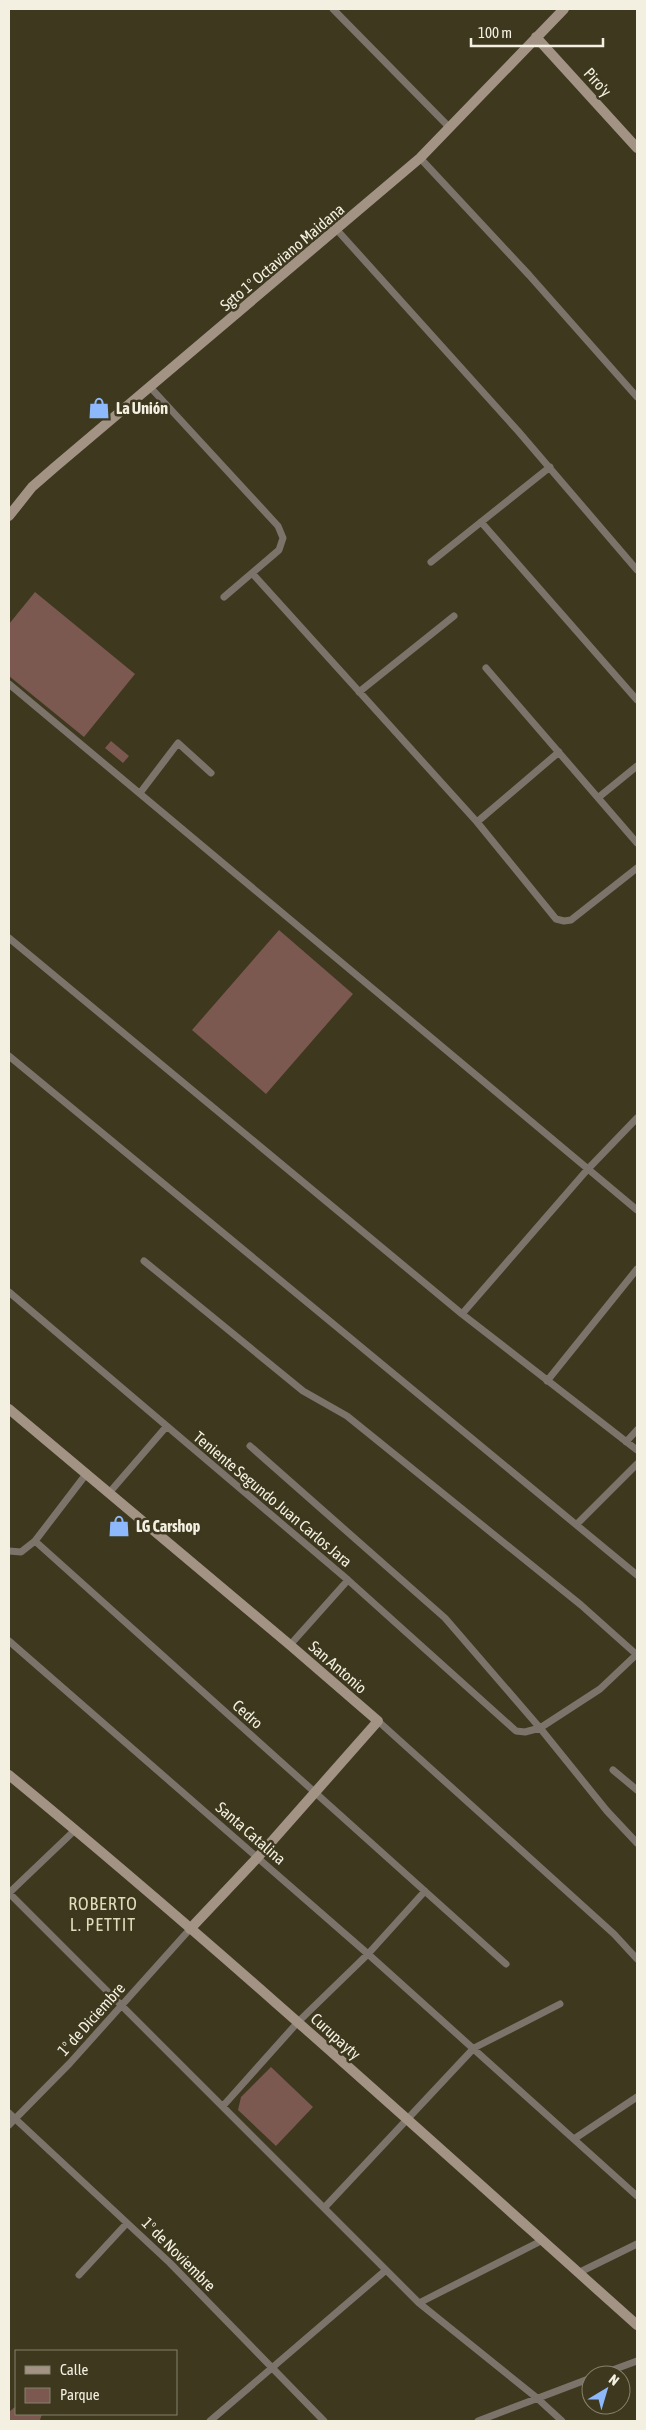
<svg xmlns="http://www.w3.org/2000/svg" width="646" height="2430" font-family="'Asap Condensed',sans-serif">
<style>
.green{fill:#7b5850}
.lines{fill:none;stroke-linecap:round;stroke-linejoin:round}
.street{stroke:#7c736a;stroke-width:7}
.secondary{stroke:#a39385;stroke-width:10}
.labels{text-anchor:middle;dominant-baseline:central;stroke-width:5;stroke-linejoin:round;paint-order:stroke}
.street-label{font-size:16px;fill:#f3f0e1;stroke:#3d381e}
.poi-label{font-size:16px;font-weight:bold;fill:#f3f0e1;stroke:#3d381e;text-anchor:start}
.neighbourhood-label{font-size:18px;letter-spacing:1px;fill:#e1dbbc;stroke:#3d381e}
</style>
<rect width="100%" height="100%" fill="#3d381e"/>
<!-- green -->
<path class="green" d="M35,592l100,82 -51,63 -75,-61v-52z
M111,741l18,15 -6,7 -18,-15z
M279,930l74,64 -87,100 -74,-64z
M271,2067l42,40 -37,39 -38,-36 3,-13z
M16,2406v8h26l-2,6 -31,1v-9z"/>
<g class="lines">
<!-- street -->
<path class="street" d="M333,9l117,119
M420,158l109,117 108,122
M337,230l181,201 119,139
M150,387l128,139 5,12 -4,12 -55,47
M481,522l156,178
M431,562l119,-95
M252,573l225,249 79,97 8,2 7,-1 66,-52
M486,668l151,175
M9,684l628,526
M359,692l95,-76
M140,793l38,-50 33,30
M599,797l38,-31
M477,822l82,-70
M9,938l453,376 175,136
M9,1056l628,519
M144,1261l159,130 44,25 234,189 56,50
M9,1292l339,288 168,151 9,1 15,-4 60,-39 37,-35
M462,1314l125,-144 50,-52
M547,1381l90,-112
M626,1442l11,-12
M250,1446l195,172 95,110 67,83 30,32
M87,1473l-52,68 471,423
M109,1493l57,-66
M577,1524l60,-60
M9,1551l12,1 14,-11
M9,1641l359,313 269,242
M290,1645l58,-65
M378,1721l236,213 23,25
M613,1770l24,20
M9,1893l410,410 118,95 25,23
M9,1893l66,-63
M223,2106l75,-84 70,-68 57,-63
M9,2113l161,150 154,158
M9,2125l61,-62 120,-134
M574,2139l63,-42
M325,2207l149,-159 86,-44
M578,2273l59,-29
M79,2275l48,-52
M419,2303l122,-62
M599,2375l38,-14
M210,2421l176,-151
M478,2421l113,-43"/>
<!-- secondary -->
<path class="secondary" d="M536,37l101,111
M9,516l23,-29 23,-20 365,-309 144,-149
M9,1409l281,236 88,76 -120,136 -68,72
M9,1775c215,177 421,365 628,550"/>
</g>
<!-- icons -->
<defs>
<g id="shop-bare" transform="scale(1.725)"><path d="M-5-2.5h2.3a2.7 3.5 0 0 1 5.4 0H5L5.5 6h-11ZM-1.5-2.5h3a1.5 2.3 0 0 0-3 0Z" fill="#8db9fc" stroke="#3d381e" stroke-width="2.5" paint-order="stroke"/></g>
</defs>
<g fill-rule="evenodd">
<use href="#shop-bare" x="99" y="408"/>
<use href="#shop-bare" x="119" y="1526"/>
</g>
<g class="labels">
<!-- street labels -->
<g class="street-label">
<text transform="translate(598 82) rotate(48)">Piro'y</text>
<text transform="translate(282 257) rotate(-40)">Sgto 1° Octaviano Maidana</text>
<text transform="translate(273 1499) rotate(40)">Teniente Segundo Juan Carlos Jara</text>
<text transform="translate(338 1667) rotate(41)">San Antonio</text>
<text transform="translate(248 1714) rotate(42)">Cedro</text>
<text transform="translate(251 1833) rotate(41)">Santa Catalina</text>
<text transform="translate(91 2019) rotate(-48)">1º de Diciembre</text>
<text transform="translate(336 2036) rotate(42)">Curupayty</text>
<text transform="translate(179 2254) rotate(45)">1º de Noviembre</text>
</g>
<!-- poi labels -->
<g class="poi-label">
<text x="116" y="408">La Unión</text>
<text x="136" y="1526">LG Carshop</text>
</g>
<!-- neighbourhood labels -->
<g class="neighbourhood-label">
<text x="103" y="1903">ROBERTO<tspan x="103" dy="21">L. PETTIT</tspan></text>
</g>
</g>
<!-- border -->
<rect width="646" height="2430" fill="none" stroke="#f3f0e1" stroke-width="20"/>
<!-- legend -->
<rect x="15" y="2350" width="162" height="65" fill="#3d381e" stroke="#86826c"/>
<rect x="25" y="2366" width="25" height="8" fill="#a39385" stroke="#86826c"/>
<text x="60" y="2375" font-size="15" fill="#f3f0e1">Calle</text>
<rect x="25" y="2388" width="25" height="15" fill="#7b5850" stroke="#86826c"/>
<text x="60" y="2400" font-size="15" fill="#f3f0e1">Parque</text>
<!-- north arrow -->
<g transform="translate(606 2390) rotate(38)"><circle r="24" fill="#3d381e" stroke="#86826c"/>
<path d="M0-4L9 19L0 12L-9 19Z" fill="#8db9fc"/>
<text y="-8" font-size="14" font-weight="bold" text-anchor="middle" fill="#f3f0e1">N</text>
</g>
<!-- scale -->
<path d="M471 38v8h132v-8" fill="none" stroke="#f3f0e1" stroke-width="2.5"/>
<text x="478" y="38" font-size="15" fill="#f3f0e1" stroke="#3d381e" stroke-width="4" paint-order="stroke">100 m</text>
</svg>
